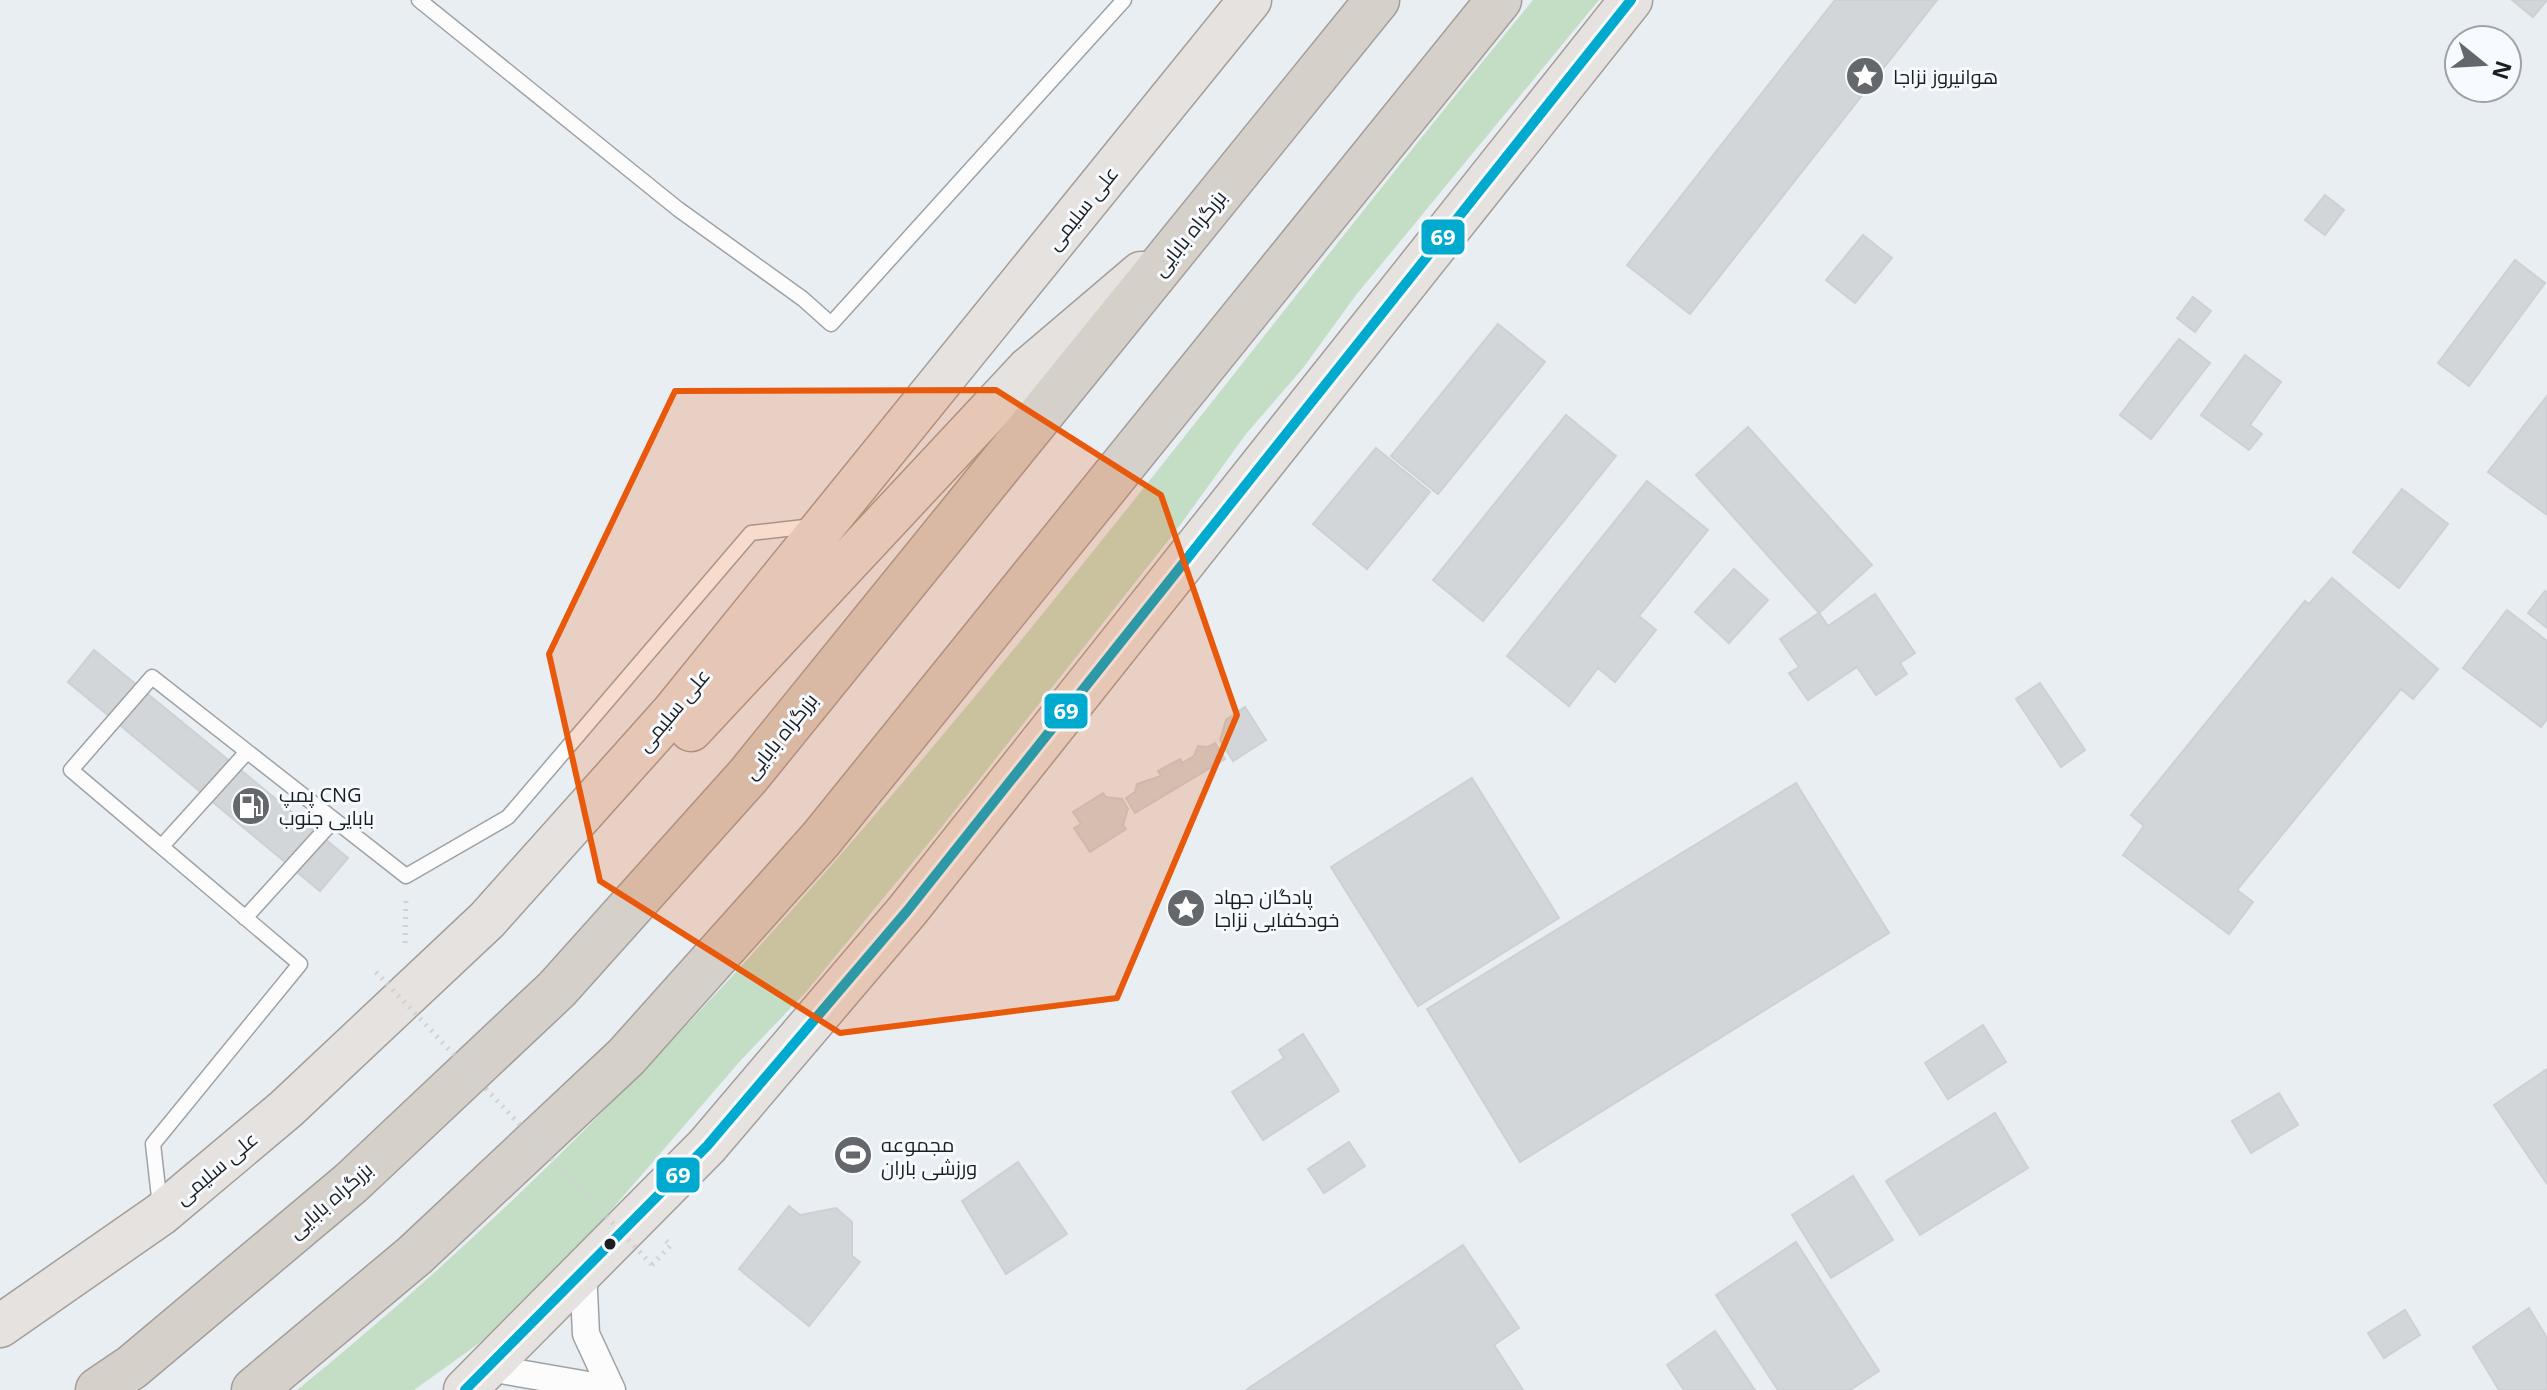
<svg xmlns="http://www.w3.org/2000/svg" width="2547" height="1390" font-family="'Open Sans',Cairo,sans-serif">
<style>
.green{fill:#c4ddc5}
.building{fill:#d2d6d9;stroke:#cdd0d4;stroke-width:2}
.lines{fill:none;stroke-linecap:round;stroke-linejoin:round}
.lane-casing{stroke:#9ea2a6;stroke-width:17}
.street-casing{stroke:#9ea2a6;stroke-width:29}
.primary-casing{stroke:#a39e9a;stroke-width:45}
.highway-casing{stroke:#a39e9a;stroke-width:47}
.path{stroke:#d0d2d4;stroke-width:5;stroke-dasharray:2 6;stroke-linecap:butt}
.lane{stroke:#fcfcfd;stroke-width:14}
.street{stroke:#fcfcfd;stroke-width:26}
.primary{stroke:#e6e2df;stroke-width:42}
.highway{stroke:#d6d0cb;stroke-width:44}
.path-bridge{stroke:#d0d2d4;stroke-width:5;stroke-dasharray:2 6;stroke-linecap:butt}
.bus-1-casing{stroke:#f7fafe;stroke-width:16}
.bus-1{stroke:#00a9ce;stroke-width:10}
.marked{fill:#e8590c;fill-opacity:0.2;stroke:#e8590c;stroke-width:6;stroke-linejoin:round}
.bus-dot{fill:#1c1f22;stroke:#f7fafe;stroke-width:3}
.labels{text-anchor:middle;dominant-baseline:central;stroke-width:6;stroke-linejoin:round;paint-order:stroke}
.poi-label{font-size:20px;fill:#1c1f22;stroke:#f7fafe;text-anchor:start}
.street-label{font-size:20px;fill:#1c1f22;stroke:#f7fafe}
.line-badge{stroke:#f7fafe;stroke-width:3}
.badge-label{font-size:22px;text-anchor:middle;font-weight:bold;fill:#fff}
</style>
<rect width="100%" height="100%" fill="#e9eef3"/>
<!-- green -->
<path class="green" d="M1533,0h66l-243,295 -53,73 -57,66 -71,98 -238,301 -131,159 -65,68 -217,251 -110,79h-117c485,-393 843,-912 1236,-1390z"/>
<!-- building -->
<path class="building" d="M1835,0h102l-247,314 -63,-49z
M2512,0h35l-14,17z
M2325,195l19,15 -19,25 -20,-15z
M1863,235l29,23 -37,45 -29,-23z
M2515,260l30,23 -76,103 -31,-23z
M2193,297l18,14 -16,21 -18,-14z
M1498,324l47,38 -107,132 -47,-38z
M2179,339l31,24 -59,76 -31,-24z
M2245,355l36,27 -31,43 12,9 -13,16 -48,-35z
M2547,396v119l-59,-43z
M1566,415l50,41 -133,165 -50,-41z
M1748,427l124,138 -53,48 -123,-138z
M1376,448l54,44 -63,77 -54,-45z
M1647,481l61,49 -69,86 17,14 -41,52 -17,-14 -29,38 -62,-50z
M2402,489l46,35 -49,64 -46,-36z
M1734,569l34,31 -39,43 -34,-31z
M2332,578l106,91 -25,30 -12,-10 -164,201 16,12 -24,32 -106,-79 21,-29 -13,-11 174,-214 4,3z
M2545,591l2,2v35l-19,-15z
M1875,594l40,59 -15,10 7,11 -31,21 -19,-28 -49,33 -19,-27 10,-6 -19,-28 39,-26 9,13z
M2507,610l40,31v78l-6,8 -78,-59z
M94,650l254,208 -28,33 -252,-209z
M2040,683l45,67 -24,17 -45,-68z
M1245,707l21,33 -33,21 -13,-21 6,-20z
M1215,743l10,16 -90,54 -9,-15 9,-6 2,-8 24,-8 -3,-5 22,-12 2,4 12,-7 4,-10 10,1z
M1472,778l87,140 -141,88 -87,-139z
M1796,783l93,150 -369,229 -93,-153z
M1103,793l3,4 16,2 6,10 -5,16 3,4 -36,23 -16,-24 7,-4 -8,-12z
M1983,1025l23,37 -58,37 -23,-36z
M1303,1034l36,57 -76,49 -31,-48 52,-34 -5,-8z
M2547,1069v115l-53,-79z
M2279,1093l19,32 -47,28 -19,-32z
M1995,1113l33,55 -108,67 -34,-54z
M1349,1142l16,24 -41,27 -16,-24z
M1018,1162l49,72 -61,40 -44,-73z
M1853,1176l40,64 -62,38 -39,-63z
M789,1206l11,9 36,-7 16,14v34l8,6 -51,64 -70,-57z
M1796,1242l83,129 -29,19h-72l-62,-95z
M1463,1245l56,83 -25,17 29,45h-277z
M2529,1308l18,30v52h-48l-26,-43z
M2405,1310l15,25 -36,23 -16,-25z
M1715,1331l40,59h-71l-17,-25z"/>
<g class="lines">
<!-- lane casing -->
<g class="lane-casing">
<path id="lane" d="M419,0l259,209 125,90 28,25 293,-324
M162,846l84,-93
M245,918l88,-97
M160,1206l-7,-62 147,-180 -229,-194 81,-93 254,199 102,-59 243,-284 62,-7"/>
</g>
<!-- street casing -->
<g class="street-casing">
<path id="street" d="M583,1270l3,64 26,56
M489,1368l122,21"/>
</g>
<!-- primary casing -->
<g class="primary-casing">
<path id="primary" d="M691,730l337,-361 113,-96
M0,1326l161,-112 125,-105 201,-189 186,-208 577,-712
M465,1390l242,-244 200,-235 724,-911"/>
</g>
<!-- highway casing -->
<g class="highway-casing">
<path id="highway" d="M98,1390l34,-23 219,-184 206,-194 191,-213 629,-776
M254,1390l161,-135 211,-198 195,-218 678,-839"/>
</g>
<!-- path -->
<path class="path" d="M405,943l1,-45
M652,1265l19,-20 -7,-6"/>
<!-- lane -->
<use href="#lane" class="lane"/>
<!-- street -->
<use href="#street" class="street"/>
<!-- primary -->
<use href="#primary" class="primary"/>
<!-- highway -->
<use href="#highway" class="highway"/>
<!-- path-bridge -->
<path class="path-bridge" d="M376,972l276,293"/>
<!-- bus-1 casing -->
<g class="bus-1-casing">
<path id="bus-1" d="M465,1390l242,-244 200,-235 724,-911"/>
</g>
<!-- bus-1 -->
<use href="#bus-1" class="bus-1"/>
</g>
<!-- marked area -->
<path class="marked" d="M996,390l165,105 76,220 -120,283 -277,35 -240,-152 -51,-227 126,-263z"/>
<!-- icons -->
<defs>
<g id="sight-disc" transform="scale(2)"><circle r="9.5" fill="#64676b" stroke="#f7fafe"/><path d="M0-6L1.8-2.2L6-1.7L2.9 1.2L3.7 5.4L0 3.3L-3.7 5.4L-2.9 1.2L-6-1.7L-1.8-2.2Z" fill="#fff"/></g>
<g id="fuel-disc" transform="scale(2)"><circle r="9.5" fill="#64676b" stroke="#f7fafe"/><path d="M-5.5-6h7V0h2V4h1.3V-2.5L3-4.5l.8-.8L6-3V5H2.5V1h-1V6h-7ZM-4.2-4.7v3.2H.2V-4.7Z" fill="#fff"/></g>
<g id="stadium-disc" transform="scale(2)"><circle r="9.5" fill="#64676b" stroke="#f7fafe"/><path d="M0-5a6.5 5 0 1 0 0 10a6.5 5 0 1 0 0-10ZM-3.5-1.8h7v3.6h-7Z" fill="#fff"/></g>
</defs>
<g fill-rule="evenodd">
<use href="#sight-disc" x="1865" y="76"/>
<use href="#fuel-disc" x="251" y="806"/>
<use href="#sight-disc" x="1186" y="908"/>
<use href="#stadium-disc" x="853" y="1155"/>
</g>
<!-- markers -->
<circle class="bus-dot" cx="610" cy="1244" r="7"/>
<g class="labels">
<!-- poi labels -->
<g class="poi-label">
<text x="1893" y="76">هوانیروز نزاجا</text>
<text x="279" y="794">پمپ CNG<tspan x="279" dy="23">بابایی جنوب</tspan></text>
<text x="1214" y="896">پادگان جهاد<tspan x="1214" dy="23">خودکفایی نزاجا</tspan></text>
<text x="881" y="1144">مجموعه<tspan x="881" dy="23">ورزشی باران</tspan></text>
</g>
<!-- street labels -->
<g class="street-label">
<text transform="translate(1082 208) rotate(-51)">علی سلیمی</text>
<text transform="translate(1189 233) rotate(-51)">بزرگراه بابایی</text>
<text transform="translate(673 710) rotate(-50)">علی سلیمی</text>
<text transform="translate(780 736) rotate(-51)">بزرگراه بابایی</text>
<text transform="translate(216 1168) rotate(-40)">علی سلیمی</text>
<text transform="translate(330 1200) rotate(-41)">بزرگراه بابایی</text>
</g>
</g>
<g class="line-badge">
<rect x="1420" y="218" width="46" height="38" rx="8" fill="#00a9ce"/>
<rect x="1043" y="692" width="46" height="38" rx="8" fill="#00a9ce"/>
<rect x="655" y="1156" width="46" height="38" rx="8" fill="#00a9ce"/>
</g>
<g class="badge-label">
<text x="1443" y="245">69</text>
<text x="1066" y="719">69</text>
<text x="678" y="1183">69</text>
</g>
<!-- north arrow -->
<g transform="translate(2483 64) rotate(108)"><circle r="38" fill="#f7fafe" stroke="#9fa2a6" stroke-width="2"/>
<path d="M0-6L14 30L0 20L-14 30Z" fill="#64676b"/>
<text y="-12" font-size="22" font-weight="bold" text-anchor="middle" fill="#1c1f22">N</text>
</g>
</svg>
